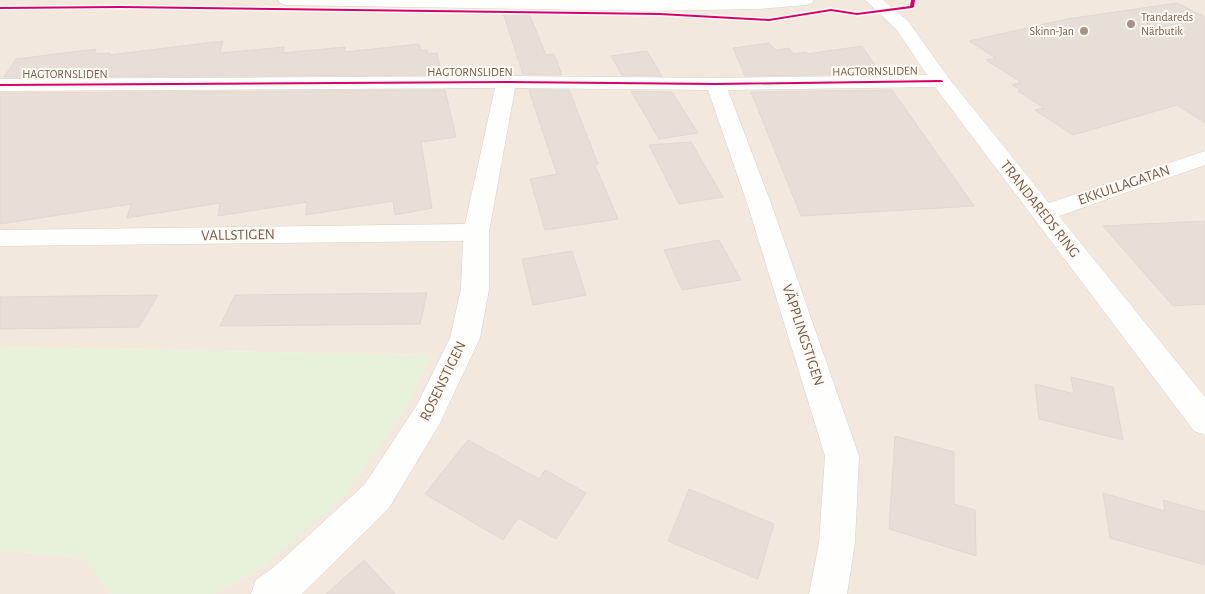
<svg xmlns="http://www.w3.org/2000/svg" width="1205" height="594" font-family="'Alegreya Sans',sans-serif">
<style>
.residential{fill:#f2e8de}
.green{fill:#e7f0db}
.building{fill:#e6ded7;stroke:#e2d8d2}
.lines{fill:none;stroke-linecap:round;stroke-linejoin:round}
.street-casing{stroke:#d7d1cb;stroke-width:1}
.secondary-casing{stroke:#d9d2cb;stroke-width:1}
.street{fill:#fefefd;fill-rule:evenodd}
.secondary{fill:#fefefd;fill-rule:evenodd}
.cycleway-casing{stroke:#fffaf3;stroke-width:3}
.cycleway{fill:#d6006c;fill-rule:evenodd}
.poi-dot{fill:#a69286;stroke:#fffaf3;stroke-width:2}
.labels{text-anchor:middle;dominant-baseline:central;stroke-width:4;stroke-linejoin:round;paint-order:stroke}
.far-poi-label{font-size:12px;fill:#7a5c4d;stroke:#fffaf3;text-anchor:start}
.far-street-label{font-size:12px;fill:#7a5c4d;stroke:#fffaf3}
.street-label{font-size:15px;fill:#7a5c4d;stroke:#fffaf3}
</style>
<rect width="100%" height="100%" fill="#f9f5f0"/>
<!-- residential -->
<path class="residential" d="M0,0h1205v594h-990l52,-30 163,-209 -430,-8z
M0,550l84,8 26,36h-110z"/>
<!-- green -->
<path class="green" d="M0,347l431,8 -26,55 -60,86 -78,68 -52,30h-105l-27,-36 -83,-8z"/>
<!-- building -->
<path class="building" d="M1177,3l28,14v106l-28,-18 -104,30 -38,-25 9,-2 -26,-17 3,-1 -9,-5 9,-3 -35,-22 10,-2 -27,-17 98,-22z
M502,10l26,1 18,44 8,-1 8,21 -39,-1z
M223,41l-3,12 64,-6 -1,6 62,-6v5l74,-8 2,6h6l1,4 9,-1 5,22 -438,2 12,-18 80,-10 -2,5 16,-1 -1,2z
M769,43l7,7 13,-2 5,6 12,-2 1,2 55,-8 19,28 -136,2 -12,-28z
M647,51l15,25 -40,-1 -11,-19z
M445,90l11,47 -35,5 11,66 -37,7 -2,-14 -87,14 1,-13 -89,14 2,-13 -93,15 4,-14 -131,20v-131z
M529,90h40l29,74 -3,1 23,54 -73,11 -15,-51 27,-5z
M892,90l82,116 -173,10 -50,-124z
M631,91l41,1 26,41 -39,6z
M691,142l32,55 -44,7 -30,-59z
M1205,221v83l-32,2 -70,-80z
M719,240l22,40 -59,10 -18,-40z
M572,251l14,44 -53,10 -11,-46z
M427,293l-7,31 -200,2 15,-31z
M158,295l-19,32 -139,2v-32z
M1071,377l42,10 10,53 -84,-21 -4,-35 39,10z
M895,436l59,16v52l21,6 1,46 -87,-27z
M468,440l71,39 6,-9 41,23 -30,46 -38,-21 -15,22 -78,-46z
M689,489l85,35 -16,55 -90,-38z
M1103,493l62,18 -2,-11 42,12v53l-95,-27z
M364,560l31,34h-69z"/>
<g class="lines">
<!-- street casing -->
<g class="street-casing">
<path id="street" d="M865,0h18l25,21 40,56 101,126 156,-52v14l-146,51 146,181v38l-11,-4 -259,-344 -207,3 44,116 87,250 -4,87 -8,51h-38l10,-51 6,-87 -77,-250 -40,-116 -193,-2 -26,144v57l-9,49 -40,85 -51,85 -87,86h-51l5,-14 18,-13 91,-83 53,-81 32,-65 11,-49 2,-48 -463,5v-16l465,-6 30,-136 -495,3v-12l506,-3 210,2 211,-3 -31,-46z"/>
</g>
<!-- secondary casing -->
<g class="secondary-casing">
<path id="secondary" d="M278,0h536l-2,3 -6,2 -48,4 -109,2 -363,-6 -6,-2z"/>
</g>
<!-- street -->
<use href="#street" class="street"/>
<!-- secondary -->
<use href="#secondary" class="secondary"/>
<!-- cycleway casing -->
<g class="cycleway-casing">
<path id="cycleway" d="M911,0h4l-1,7 -2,1 -55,7 -26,-4 -62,10 -109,-6 -539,-7 -121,1v-2l121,-1 539,7 109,6 62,-10 26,4 53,-7z
M941,80l2,1v1l-227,3 -210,-2 -506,3v-2l506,-3 210,2z"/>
</g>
<!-- cycleway -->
<use href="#cycleway" class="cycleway"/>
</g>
<!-- markers -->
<g class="poi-dot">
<circle cx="1131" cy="24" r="5"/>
<circle cx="1084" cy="31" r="5"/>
</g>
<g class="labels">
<!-- far-poi labels -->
<g class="far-poi-label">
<text x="1141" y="17">Trandareds<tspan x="1141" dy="14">Närbutik</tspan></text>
<text x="1074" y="31" text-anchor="end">Skinn-Jan</text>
</g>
<!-- far-street labels -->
<g class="far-street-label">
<text transform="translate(875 71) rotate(-1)">HAGTORNSLIDEN</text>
<text x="470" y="72">HAGTORNSLIDEN</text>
<text x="65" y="74">HAGTORNSLIDEN</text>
</g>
<!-- street labels -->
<g class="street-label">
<text transform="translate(1124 185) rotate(-19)">EKKULLAGATAN</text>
<text transform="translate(1040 209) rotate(52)">TRANDAREDS RING</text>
<text transform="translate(238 235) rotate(-1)">VALLSTIGEN</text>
<text transform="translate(803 335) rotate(72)">VÄPPLINGSTIGEN</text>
<text transform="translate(443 381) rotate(-64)">ROSENSTIGEN</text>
</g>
</g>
</svg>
